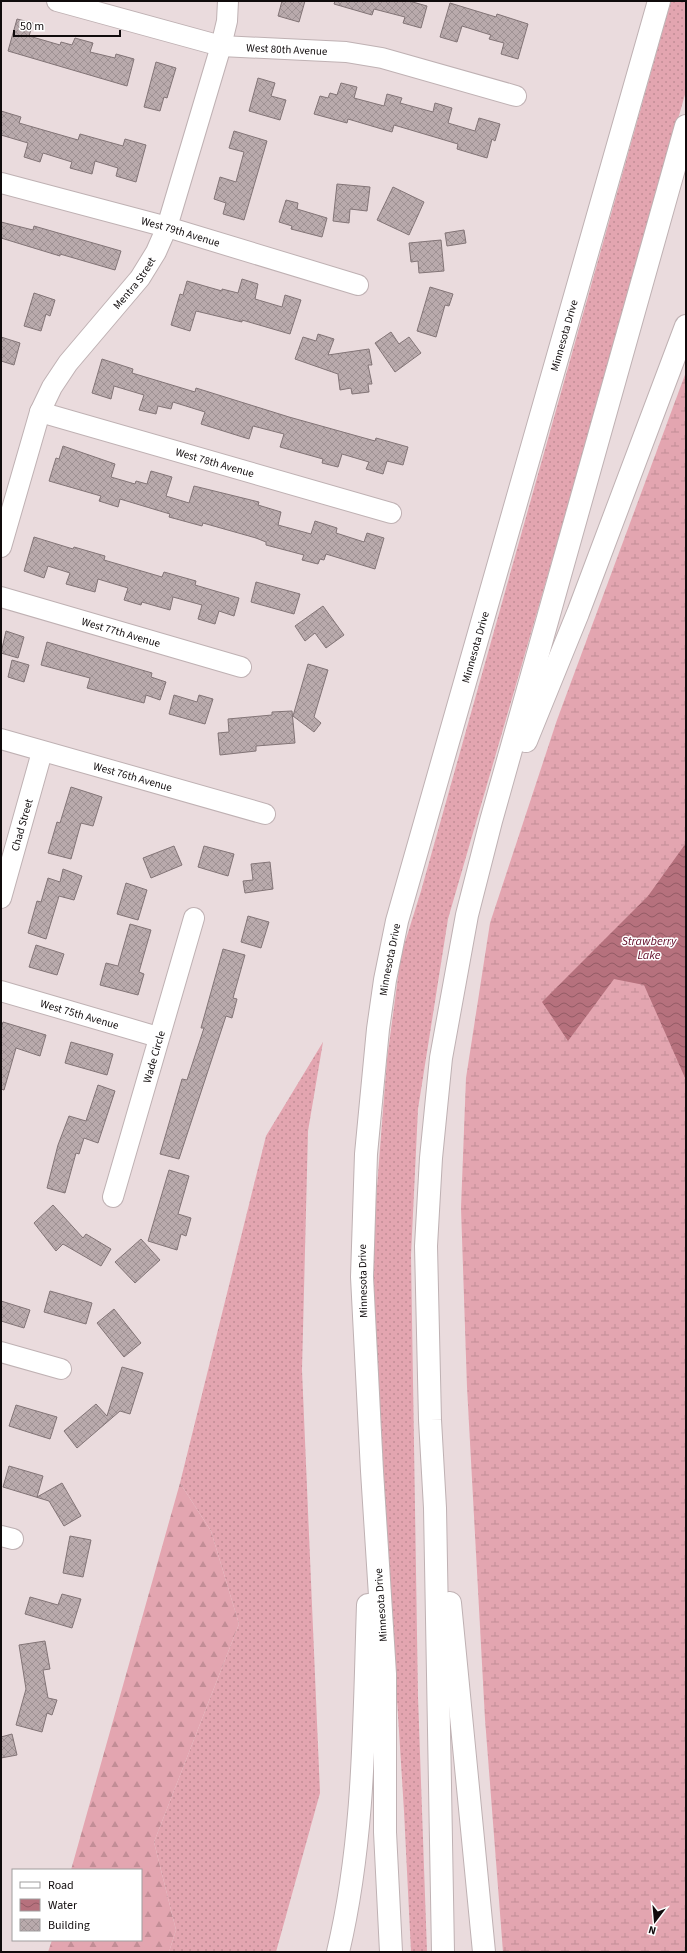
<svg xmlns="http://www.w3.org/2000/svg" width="687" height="1953" font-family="'Source Sans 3',sans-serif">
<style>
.grass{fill:url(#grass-dots)}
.forest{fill:url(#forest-firs)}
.wetland{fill:url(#wetland-marsh)}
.water{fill:url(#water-waves)}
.building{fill:url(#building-cross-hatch);stroke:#827476}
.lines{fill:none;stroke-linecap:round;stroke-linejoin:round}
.minor-casing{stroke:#bfb1b3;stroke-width:22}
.highway-casing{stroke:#bfb1b3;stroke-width:24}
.minor{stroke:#fff;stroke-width:20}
.highway{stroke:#fff;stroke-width:22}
.labels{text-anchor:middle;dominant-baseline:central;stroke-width:3;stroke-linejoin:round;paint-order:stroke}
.street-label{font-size:11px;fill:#100b0c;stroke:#fff}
.water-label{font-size:12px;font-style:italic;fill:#610b28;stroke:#fff}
</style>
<defs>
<pattern id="grass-dots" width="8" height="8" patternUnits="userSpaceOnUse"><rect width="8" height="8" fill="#e3a5b0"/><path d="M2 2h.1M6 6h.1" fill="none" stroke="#c28d96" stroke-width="1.8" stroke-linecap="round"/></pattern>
<pattern id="forest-firs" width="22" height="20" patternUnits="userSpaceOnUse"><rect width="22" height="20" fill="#e3a5b0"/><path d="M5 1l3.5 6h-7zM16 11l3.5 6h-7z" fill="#c28d96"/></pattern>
<pattern id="wetland-marsh" width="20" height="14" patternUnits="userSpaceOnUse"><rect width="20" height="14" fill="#e3a5b0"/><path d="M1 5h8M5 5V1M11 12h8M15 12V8" fill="none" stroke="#c28d96"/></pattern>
<pattern id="water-waves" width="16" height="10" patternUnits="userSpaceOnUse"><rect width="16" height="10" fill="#b6717d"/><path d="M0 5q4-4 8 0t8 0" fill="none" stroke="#935b65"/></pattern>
<pattern id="building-cross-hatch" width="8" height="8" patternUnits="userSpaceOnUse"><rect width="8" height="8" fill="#b9aaac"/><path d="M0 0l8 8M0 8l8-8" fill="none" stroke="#9e9193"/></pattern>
</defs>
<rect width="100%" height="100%" fill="#eadbdd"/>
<!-- grass -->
<path class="grass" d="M671,1h15v90l-104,366 -134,462 -30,190 -7,146 7,442 9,255h-16l-7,-141 -18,-287 -14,-273 15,-192 14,-104 20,-64z
M323,1042l-15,89 -6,239 18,423 -44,159h-107l7,-22 -22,-88 85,-218 -28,-93 -31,-48 86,-347z"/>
<!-- forest -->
<path class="forest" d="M180,1483l31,48 28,93 -85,218 22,88 -7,22h-121l4,-12h89v-70h-70z"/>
<!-- wetland -->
<path class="wetland" d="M686,372v1580h-183l-18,-233 -18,-332 -6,-179 5,-130 24,-155 67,-203z"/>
<!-- water -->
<path class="water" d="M686,843v237l-42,-95 -30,-6 -46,62 -26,-39 106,-106z"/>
<!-- building -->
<path class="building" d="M282,1h23l-6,21 -21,-6z
M335,1h74l18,5 -6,22 -18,-5 2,-6 -31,-8 -2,6 -38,-11z
M450,3l46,14 1,-3 31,10 -10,35 -17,-5 3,-11 -15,-4 2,-4 -29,-9 -5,16 -17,-5z
M17,19l16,4 -4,13 31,9 1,-3 11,3 3,-7 18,5 -3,9 25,6 1,-4 18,5 -7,27 -119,-35z
M156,62l20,6 -9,30 -3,-1 -4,14 -16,-4z
M258,78l17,5 -4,13 15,4 -6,20 -31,-9z
M341,83l16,4 -3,11 30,8 3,-12 15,4 -2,5 33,9 2,-9 17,5 -4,15 27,8 4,-13 21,6 -5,17 -3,-2 -5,19 -30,-9 1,-5 -64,-19 -2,7 -44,-13 -1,4 -33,-9 6,-18 8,2 2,-5 7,2z
M1,111l20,6 -2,6 59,17 2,-6 43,12 2,-7 21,6 -10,37 -20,-6 2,-8 -23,-7 -3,13 -22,-6 2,-6 -29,-9 -3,9 -16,-5 4,-14 -27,-8z
M234,131l33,10 -23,79 -21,-6 3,-11 -12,-4 6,-22 16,5 8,-30 -15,-4z
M337,184l33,3 -3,24 -17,-2 -1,14 -16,-2z
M393,187l31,15 -15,33 -32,-15z
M286,200l12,3 -1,6 30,9 -5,19 -31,-8 1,-3 -13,-4z
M1,222l32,8 1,-4 87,25 -6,19 -55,-16v2l-59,-18z
M464,230l2,13 -19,3 -2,-13z
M441,240l3,31 -25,2 -1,-12 -7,1 -2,-19z
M242,279l16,5 -3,15 27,8 3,-12 16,5 -11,34 -48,-14v2l-46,-11 -6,20 -19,-6 9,-31 3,1 4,-14 35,10v-2l16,4z
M430,287l23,7 -4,12 -4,-1 -9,32 -19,-6z
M34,293l21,7 -5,16 -4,-2 -5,17 -17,-5z
M391,332l8,12 10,-7 12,16 -26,19 -20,-29z
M318,334l16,5 -6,16 41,-6 3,16h-4l4,19h-4l1,8 -17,2 -1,-6 -11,2 -2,-16 -43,-15 8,-22 13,4z
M1,337l19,6 -6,22 -13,-4z
M102,359l31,10 -1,4 63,19 1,-4 93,29 86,24 1,-3 32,9 -5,18 -16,-4 -4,13 -17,-5 3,-7 -27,-8 -4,13 -16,-4 1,-4 -43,-12 4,-13 -31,-8 -4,13 -48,-15 4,-12 -32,-10 -2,7 -13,-3 -2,8 -17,-4 5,-15 -30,-9 -3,13 -19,-6z
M63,446l52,18 -4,13 24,7 1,-3 11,3 4,-13 21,6 -6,19 23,7 5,-17 65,16 -1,3 23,7 -3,13 33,9 4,-13 22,7 -1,5 28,9 3,-9 17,5 -9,31 -49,-15 -2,6 -4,-1 -2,5 -16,-4 2,-5 -38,-10v-3l-10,-4 -53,-15 -1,3 -33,-9 1,-3 -50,-15 -2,8 -19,-6 2,-5 -52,-15 7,-23 3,1z
M34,537l39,12 1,-2 31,9 -1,4 58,17 2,-5 32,9 -1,4 44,13 -5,18 -15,-5 -4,13 -17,-5 4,-14 -29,-8 -3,13 -28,-8 -1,3 -17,-5 4,-12 -30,-9 -3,13 -29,-8 4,-11 -22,-7 -4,12 -20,-7z
M256,582l44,12 -6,20 -43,-12z
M323,606l21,29 -18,13 -11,-15 -10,8 -10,-15z
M6,631l18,6 -6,21 -17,-5z
M47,642l105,31 -1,4 15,5 -6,18 -14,-5 -2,8 -57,-15 3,-10 -49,-13z
M12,660l17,5 -5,17 -16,-5z
M308,664l20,6 -14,47 7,6 -7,9 -21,-16z
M174,695l23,7 2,-7 14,4 -8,25 -36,-10z
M292,711l3,32 -39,3v5l-36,4 -2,-22 11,-1 -1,-13 44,-4v-3z
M71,787l31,10 -9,29 -12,-3 -10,36 -23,-6 9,-31 3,1z
M174,846l8,19 -31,13 -8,-20z
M204,846l30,8 -6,22 -30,-9z
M270,862l3,27 -28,4 -2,-12 10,-1 -2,-16z
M63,869l19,7 -8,24 -15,-4 -13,43 -18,-6 9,-32 4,1 7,-24 12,4z
M126,883l21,7 -9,30 -21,-6z
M248,916l21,6 -8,26 -20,-6z
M130,924l21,6 -12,42 5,2 -6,21 -38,-10 6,-22 12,3z
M36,945l28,9 -7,21 -28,-8z
M223,949l22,6 -12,43 4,1 -5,19 -6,-2 -47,143 -19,-5 22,-75 5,1 17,-52h-3z
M3,1022l43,13 -6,21 -24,-8 -12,42 -3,-1v-61z
M71,1042l42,12 -6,21 -42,-12z
M98,1085l17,6 -17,52 -14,-5 -5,16 -3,-1 -11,40 -18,-5 11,-43 11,-29 17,5z
M169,1170l20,6 -11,38 13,4 -5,18 -5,-2 -4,16 -29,-9z
M53,1205l30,33 3,-4 25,15 -10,17 -38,-22 -7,7 -22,-28z
M141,1239l19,21 -25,23 -20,-21z
M50,1291l42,12 -6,21 -42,-12z
M1,1301l29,9 -6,18 -23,-7z
M114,1309l27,34 -17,14 -27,-34z
M122,1367l21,6 -13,41 -10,-3 -43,37 -13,-17 32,-27 11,12z
M16,1405l41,12 -7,22 -41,-13z
M9,1466l34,10 -6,21 25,-14 19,33 -17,10 -15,-25 -46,-14z
M70,1536l21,4 -8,37 -20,-4z
M62,1594l19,5 -9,29 -47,-14 5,-17 28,8z
M45,1641l5,28 -7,1 5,28 9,2 -5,15 -5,-2 -5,19 -26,-7 10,-36 -7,-44z
M12,1734l5,21 -16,3v-21z"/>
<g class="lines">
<!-- minor casing -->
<g class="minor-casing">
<g id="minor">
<path id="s1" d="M57,1l164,45 125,6 36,6 134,38"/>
<path id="s2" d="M1,183l166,44 191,58"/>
<path id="s3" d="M40,412l351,101"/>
<path id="s4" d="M1,547l39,-135 12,-25 16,-24 72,-85 16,-26 11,-25 54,-181 6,-25 1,-20"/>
<path id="s5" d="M1,597l240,70"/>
<path id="s6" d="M1,739l264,75"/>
<path id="s7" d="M1,898l41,-146"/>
<path id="s8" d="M1,991l157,46"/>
<path id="s9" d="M113,1197l81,-279"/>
<path d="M1,1352l60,17"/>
<path d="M1,1536l12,3"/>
</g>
</g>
<!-- highway casing -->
<g class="highway-casing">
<g id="highway">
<path d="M526,741l52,-128 108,-287"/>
<path d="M450,1603l34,349"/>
<path d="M338,1952c27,-114 26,-231 30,-347"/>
<path id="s10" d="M391,1952l-6,-120v-158l-13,-203 -10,-194 4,-123 12,-125 7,-49 12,-59 262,-920"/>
<path d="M443,1952l-8,-444 -5,-88 -4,-174 5,-88 10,-100 26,-143 24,-94 195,-695"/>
</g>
</g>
<!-- minor -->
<use href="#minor" class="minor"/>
<!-- highway -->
<use href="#highway" class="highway"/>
</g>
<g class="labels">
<!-- street labels -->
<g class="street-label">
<text stroke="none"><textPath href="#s1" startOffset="236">West 80th Avenue</textPath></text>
<text stroke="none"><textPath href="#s2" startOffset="186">West 79th Avenue</textPath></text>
<text stroke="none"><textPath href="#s4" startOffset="301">Mentra Street</textPath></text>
<text stroke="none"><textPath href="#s10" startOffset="1643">Minnesota Drive</textPath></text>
<text stroke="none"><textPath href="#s3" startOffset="182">West 78th Avenue</textPath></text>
<text stroke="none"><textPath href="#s5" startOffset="125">West 77th Avenue</textPath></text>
<text stroke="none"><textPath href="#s10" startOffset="1319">Minnesota Drive</textPath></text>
<text stroke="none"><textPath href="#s6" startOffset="137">West 76th Avenue</textPath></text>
<text stroke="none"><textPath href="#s7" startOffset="76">Chad Street</textPath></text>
<text stroke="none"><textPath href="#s10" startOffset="995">Minnesota Drive</textPath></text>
<text stroke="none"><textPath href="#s8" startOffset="82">West 75th Avenue</textPath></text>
<text stroke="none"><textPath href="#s9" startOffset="146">Wade Circle</textPath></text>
<text transform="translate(363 1281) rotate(-91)">Minnesota Drive</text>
<text transform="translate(381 1605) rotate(-94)">Minnesota Drive</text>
</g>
<!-- water labels -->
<g class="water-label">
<text x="649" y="941">Strawberry<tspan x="649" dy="14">Lake</tspan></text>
</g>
</g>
<!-- border -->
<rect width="687" height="1953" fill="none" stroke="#100b0c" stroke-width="4"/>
<!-- legend -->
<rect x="12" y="1869" width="130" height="72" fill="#ffffff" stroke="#9f9d9e"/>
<rect x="20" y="1882" width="20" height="6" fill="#ffffff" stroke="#9f9d9e"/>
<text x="48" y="1889" font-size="12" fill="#100b0c">Road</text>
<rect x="20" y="1899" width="20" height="12" fill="url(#water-waves)" stroke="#9f9d9e"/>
<text x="48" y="1909" font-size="12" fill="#100b0c">Water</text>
<rect x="20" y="1919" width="20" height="12" fill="url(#building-cross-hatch)" stroke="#9f9d9e"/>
<text x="48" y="1929" font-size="12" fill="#100b0c">Building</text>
<!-- north arrow -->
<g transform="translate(655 1921) rotate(196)" stroke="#ffffff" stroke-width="3" paint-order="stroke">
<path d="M0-3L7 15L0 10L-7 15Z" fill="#100b0c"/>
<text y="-6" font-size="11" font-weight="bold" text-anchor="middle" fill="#100b0c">N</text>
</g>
<!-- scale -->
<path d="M14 30v6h106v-6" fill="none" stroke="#100b0c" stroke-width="2"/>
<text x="20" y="30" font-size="12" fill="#100b0c" stroke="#ffffff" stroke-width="3" paint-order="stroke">50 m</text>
</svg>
